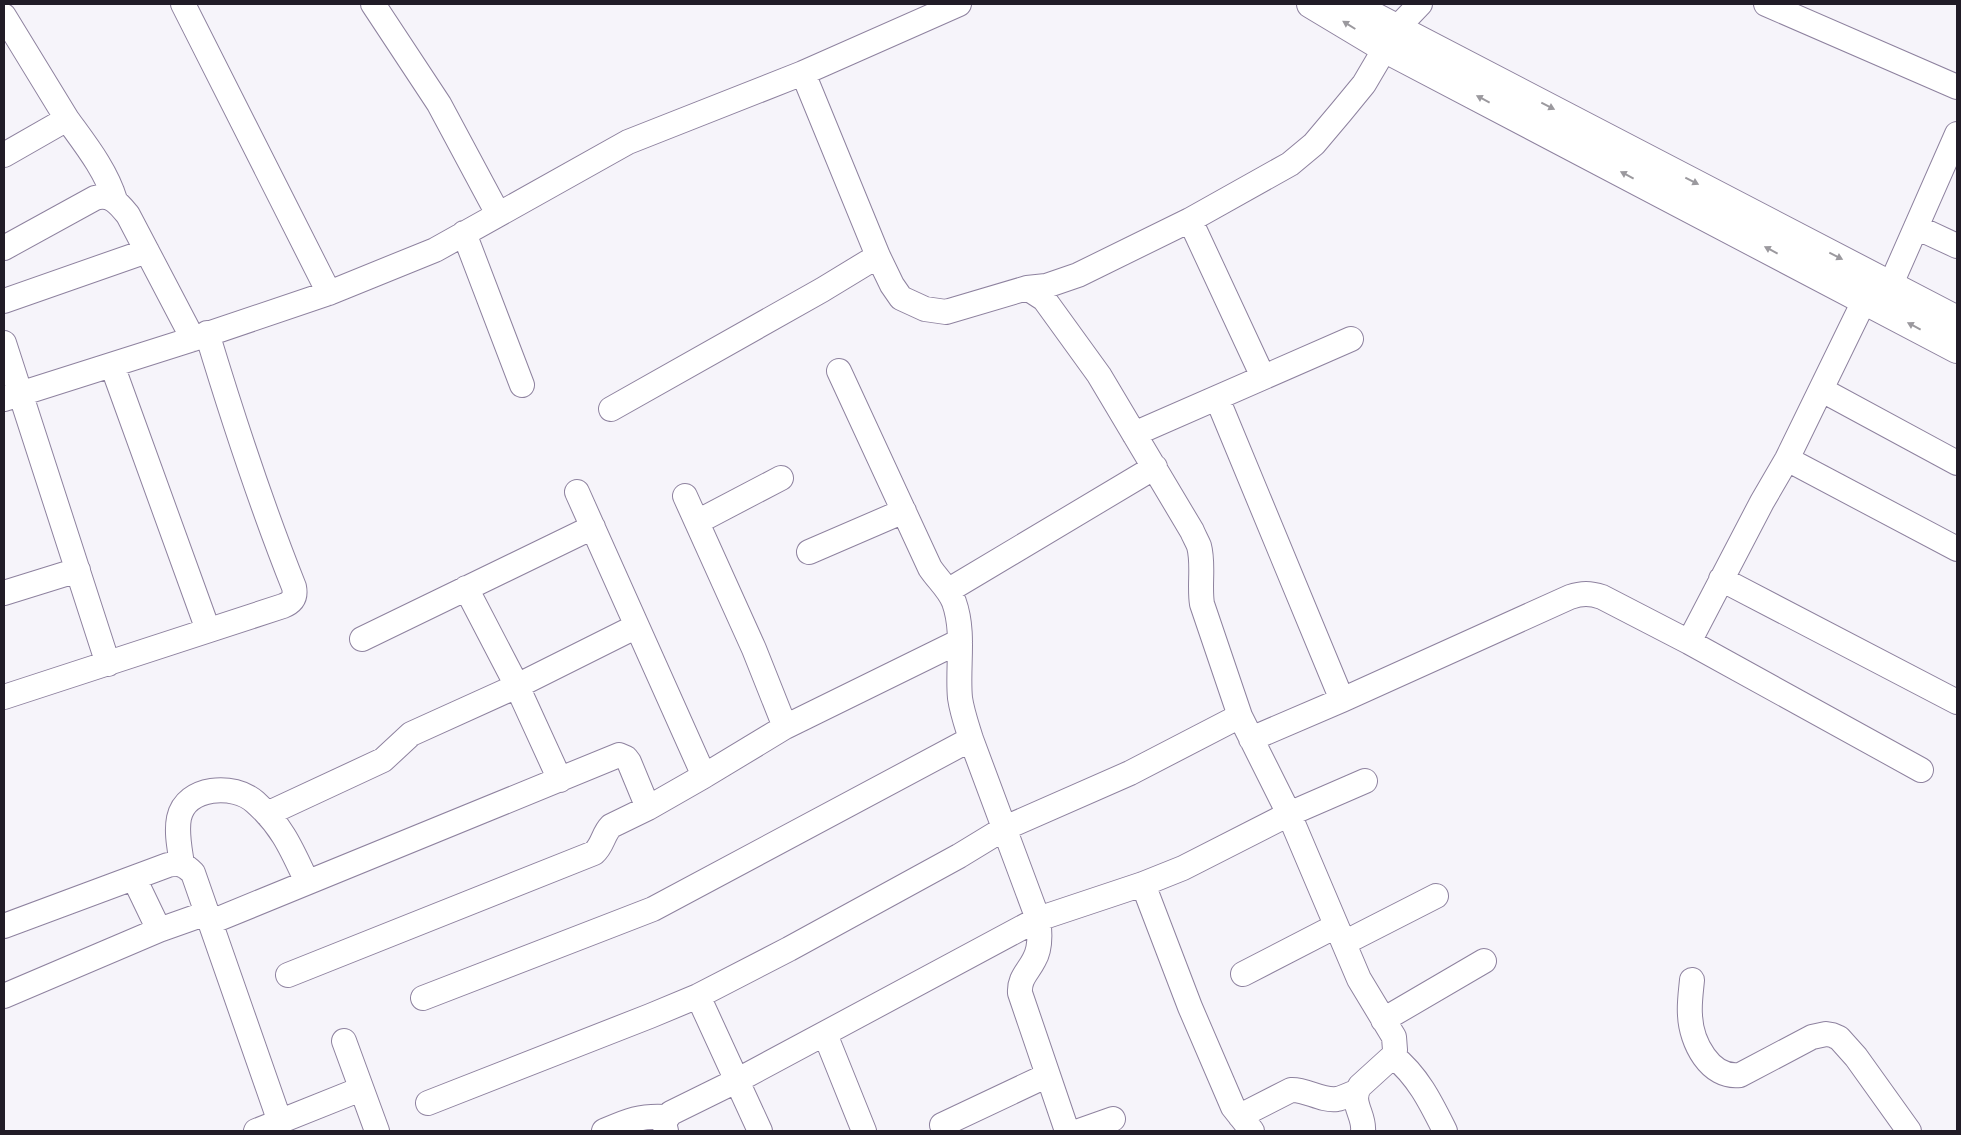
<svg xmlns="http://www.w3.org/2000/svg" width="1961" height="1135" font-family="Cabin,sans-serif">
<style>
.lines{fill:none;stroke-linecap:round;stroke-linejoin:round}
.minor-casing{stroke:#8e829f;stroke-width:26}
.highway-casing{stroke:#8e829f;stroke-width:30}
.minor{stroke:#fff;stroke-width:24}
.highway{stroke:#fff;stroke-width:28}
.oneway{fill:#9b999e}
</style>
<rect width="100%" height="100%" fill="#f6f4fa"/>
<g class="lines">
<!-- minor casing -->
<g class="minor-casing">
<path id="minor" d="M183,4l146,289
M373,4l66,100 59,110
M959,4l-156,69 75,183 14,29 9,13 24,11 21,3 81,-24 17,11 55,76 93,156c2,5 5,10 7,15 5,18 0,39 3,58l38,112 49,98 70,165 35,58 1,13 -2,6 -33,30c-11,16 5,29 3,45
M1766,4l191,83
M4,16l63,103 -63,36
M67,119c18,25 39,51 48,81
M1190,220l73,157
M1916,227l41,19
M464,233l58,152
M4,248l91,-50c16,-5 24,6 33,17l65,124
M1891,284l66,-150
M1027,288l19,-2 32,-11 112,-55 100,-56 24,-20 27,-32 23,-28 33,-56 23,-24
M4,301l143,-50
M4,343l104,321
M112,365l96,265
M839,371l91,197c8,12 19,21 24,34 11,31 3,65 6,96 2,14 7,28 11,41l67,180c2,13 3,29 -4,41 -6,12 -15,18 -14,33l47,138
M1822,390l135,73
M1217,398l125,302
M4,399l189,-60 136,-46 106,-43 193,-108 175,-69
M611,409l211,-119 56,-34
M1134,434l217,-95
M1787,459l170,90
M577,492l127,284 81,-49 175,-86
M685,496l69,153 31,78
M697,522l84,-44
M809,552l95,-41
M1721,579l236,123
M466,588l51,98 43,94
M949,590l206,-123
M4,593l74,-23
M362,639l231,-112
M1689,642l73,-140 25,-43 78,-160
M4,697l279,-91c10,-4 13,-9 11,-19 -33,-83 -61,-168 -87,-254
M1251,739l91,-39 228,-103c12,-4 20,-4 32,0l87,45 232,128
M267,814l116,-54 28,-26 106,-48 120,-60
M182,864c-2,-14 -6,-31 -3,-46 7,-32 55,-35 76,-16 28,25 37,48 52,80
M134,878l25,52
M1143,884l47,123 43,100 19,24
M211,922l408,-167 7,3 3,4 19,46
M4,926l164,-61c11,-3 17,0 25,8l87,249
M1344,943l92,-47
M1243,974l93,-48
M288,975l306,-122c9,-8 9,-19 17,-27l37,-18 56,-32
M1692,980c-1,11 -3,24 -2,35 1,27 20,64 50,60l72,-38 14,-3 6,1 7,3 17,19 53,74
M4,996l155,-66 48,-17
M698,996l62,135
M423,998l230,-89 318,-170
M1383,1020l101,-59
M825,1034l39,97
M344,1041l33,90
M1393,1056c25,20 38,47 52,75
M428,1103l222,-87 48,-20 91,-47 170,-93 46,-28 125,-55 110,-57
M1240,1116l51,-26c15,-1 30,11 46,9 6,-1 13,-5 19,-7
M942,1125l106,-50
M256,1131l105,-42
M604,1131c23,-10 36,-16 63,-14
M666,1131l-2,-9 7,-9 67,-33 300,-161 105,-35 40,-16 106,-54 76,-33
M1079,1131l34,-12"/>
</g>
<!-- highway casing -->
<g class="highway-casing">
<path id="highway" d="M1311,4l75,45 571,300
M1350,4l607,316"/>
</g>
<!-- minor -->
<use href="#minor" class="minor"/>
<!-- highway -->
<use href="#highway" class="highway"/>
</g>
<!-- one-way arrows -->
<defs><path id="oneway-solid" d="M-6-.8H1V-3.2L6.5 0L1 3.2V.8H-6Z" transform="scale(1.25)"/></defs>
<g class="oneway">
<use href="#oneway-solid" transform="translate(1349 25) rotate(-148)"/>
<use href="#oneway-solid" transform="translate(1483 99) rotate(-152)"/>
<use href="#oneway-solid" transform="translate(1548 106) rotate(27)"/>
<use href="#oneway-solid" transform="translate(1627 175) rotate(-152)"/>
<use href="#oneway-solid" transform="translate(1692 181) rotate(27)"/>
<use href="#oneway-solid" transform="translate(1771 250) rotate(-152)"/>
<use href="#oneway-solid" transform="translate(1836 256) rotate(27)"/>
<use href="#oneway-solid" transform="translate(1914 326) rotate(-152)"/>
</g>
<!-- border -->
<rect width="1961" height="1135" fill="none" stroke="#211c27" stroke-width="10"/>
</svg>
